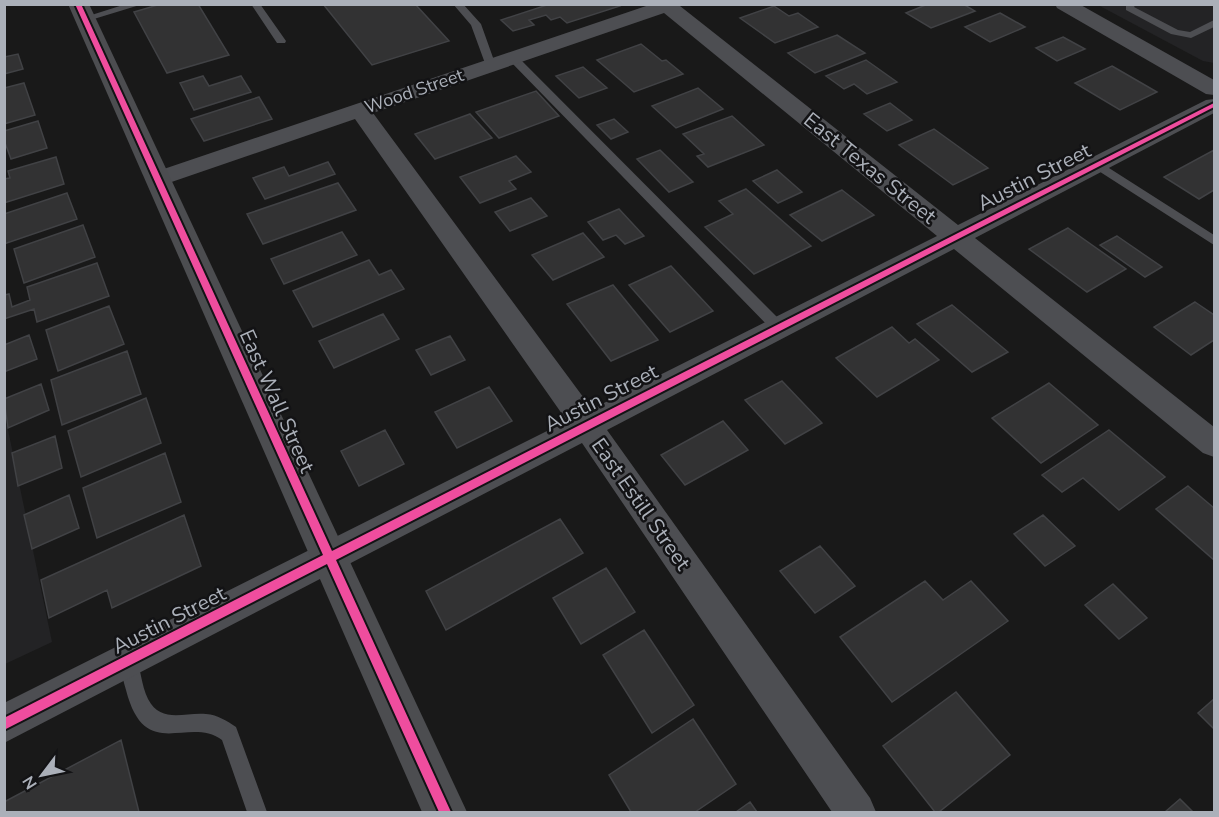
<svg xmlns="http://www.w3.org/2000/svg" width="1219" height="817" font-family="'Nunito Sans',sans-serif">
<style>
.built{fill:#232325}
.building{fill:#323233;stroke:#414245;stroke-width:1.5}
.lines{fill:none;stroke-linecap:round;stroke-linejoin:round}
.lane{fill:#4d4e52;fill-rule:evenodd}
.street{fill:#4d4e52;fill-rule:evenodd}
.secondary{fill:#4c4d50;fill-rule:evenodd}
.cycleway-casing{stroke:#131315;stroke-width:4}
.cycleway{fill:#ef4d9e;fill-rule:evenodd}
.labels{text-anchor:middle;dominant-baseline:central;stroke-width:5;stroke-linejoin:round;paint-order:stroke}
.far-street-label{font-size:18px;fill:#abb0b9;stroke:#131315}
.street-label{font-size:21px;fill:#abb0b9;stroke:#131315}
</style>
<rect width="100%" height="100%" fill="#191919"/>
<!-- built -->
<path class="built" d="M1098,5h116v58l-11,-2z
M7,425l45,217 -47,22 -1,-238z"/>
<!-- building -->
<path class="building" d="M161,4h37l31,51 -62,18 -33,-61z
M323,4h92l34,37 -77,24z
M550,4h68l2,2 -53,17 -7,-6 -9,3 -5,-5 -17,5 5,5 -21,6 -12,-11z
M928,4h35l12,7 -44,17 -25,-15z
M774,6l15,10 9,-3 20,14 -43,16 -35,-25z
M1000,13l25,14 -35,15 -25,-15z
M837,35l28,18 -50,20 -27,-20z
M1063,37l22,12 -28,12 -21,-13z
M641,44l21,17 4,-1 17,14 -49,18 -37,-32z
M18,54l5,15 -19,5v-17z
M866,60l31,22 -30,12 -13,-10 -10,5 -18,-13z
M1112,66l45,26 -37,18 -45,-27z
M583,67l24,21 -28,10 -23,-22z
M203,76l6,10 32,-10 10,16 -57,18 -14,-27z
M24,83l11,32 -31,9v-36z
M698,88l25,21 -47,19 -24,-22z
M536,91l23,25 -60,22 -23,-26z
M259,97l13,22 -68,22 -13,-22z
M890,103l22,17 -25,11 -23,-17z
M470,114l22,24 -57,21 -20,-25z
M732,116l32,29 -56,22 -11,-11 7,-2 -21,-20z
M614,119l14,13 -17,7 -14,-14z
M38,121l9,27 -36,11 -7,-19v-9z
M934,129l54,39 -35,17 -54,-40z
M660,150l33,32 -24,10 -32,-33z
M1214,150v40l-15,9 -35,-22z
M516,156l15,16 -22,9 7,8 -36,14 -20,-26z
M56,157l8,27 -60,19v-24l6,-1 -2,-7z
M328,162l7,12 -70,25 -12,-21 31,-11 5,9z
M777,170l25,22 -24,11 -25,-22z
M338,183l18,27 -93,34 -16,-30z
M746,189l65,57 -57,28 -49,-47 28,-13 -14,-13z
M842,190l32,25 -52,26 -32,-26z
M67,193l10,26 -73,25v-30z
M531,198l16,18 -37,15 -15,-19z
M619,209l25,27 -19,8 -9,-9 -13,5 -15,-18z
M83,225l12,32 -71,26 -10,-34z
M1068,228l58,41 -39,23 -58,-43z
M342,232l15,23 -73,29 -13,-25z
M583,233l21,24 -51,23 -21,-25z
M1117,236l45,31 -17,10 -45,-32z
M369,260l10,15 12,-5 13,19 -91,38 -20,-36z
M97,263l12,33 -72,26 -3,-13 -30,10v-24l5,-1 3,13 18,-7 -3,-13z
M671,266l42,45 -43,21 -41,-47z
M613,285l45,55 -47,21 -44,-57z
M1195,302l19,13v25l-23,15 -37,-28z
M952,305l56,47 -36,20 -55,-48z
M109,306l15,38 -66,27 -12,-41z
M383,314l16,25 -65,29 -15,-27z
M892,327l17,16 6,-4 24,21 -62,37 -41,-39z
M29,335l8,24 -33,13v-27z
M450,336l15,24 -34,15 -15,-25z
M127,351l14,43 -79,31 -11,-45z
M782,381l40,42 -37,21 -40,-44z
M1049,383l49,42 -57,38 -49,-45z
M41,384l8,26 -41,18 -4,-29z
M489,387l23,34 -55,27 -22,-36z
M146,398l15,45 -80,34 -13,-46z
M723,421l25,29 -63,35 -24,-30z
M385,430l19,34 -45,22 -18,-35z
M1109,430l56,47 -46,33 -36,-32 -21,14 -20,-17z
M55,436l7,32 -44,18 -6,-33z
M165,453l16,49 -84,36 -14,-50z
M1188,486l26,22v52l-58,-51z
M69,495l10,33 -47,21 -8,-34z
M184,515l17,51 -89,42 -5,-18 -58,28 -8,-38z
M1043,515l32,31 -30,20 -31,-32z
M560,519l23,34 -137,77 -20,-39z
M820,546l35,40 -40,27 -35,-42z
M606,568l29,44 -54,32 -28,-46z
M925,581l18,19 28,-19 37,40 -116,81 -52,-65z
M1113,584l34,34 -28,21 -34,-34z
M644,630l50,75 -42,28 -49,-78z
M956,692l54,63 -71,57h-4l-52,-66z
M1214,699v30l-16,-16z
M693,719l43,65 -41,28h-64l-22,-37z
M121,740l18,72h-135v-10z
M1180,799l13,13h-28z
M750,802l7,10h-21z"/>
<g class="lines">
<!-- lane -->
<path class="lane" d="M126,4h17l-59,18 -5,-3z
M251,4h9l26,37 -1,2h-8z
M453,4h10l18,20 15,42 -1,2 -9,-2 -15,-41z
M1126,4h10l-2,3 44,23 12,2 24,-12v7l-23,11 -20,-4 -45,-24z
M513,55l4,1 267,268 2,4 -2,4h-10l-265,-272v-4z
M1098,161l116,74v10l-120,-77 -2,-3z
M129,651l6,3c6,14 6,31 13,45 13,25 36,13 58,15 12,1 21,7 30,13l31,85h-20l-25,-72c-34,-25 -77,24 -96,-50 -3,-11 -8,-26 -3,-36z"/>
<!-- street -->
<path class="street" d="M652,4h29l-1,2 278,219 248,-125 8,-1v14l-239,125 239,189v30l-11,-4 -249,-204 -347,181 263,368 6,14h-44l-250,-369 -578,300v-40l563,-282 -212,-302 -198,68 -8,-3 -4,-5 4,-5zM664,13l273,223 -345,173 -219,-296z
M1055,4h24l135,76v15l-8,-1 -149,-86z"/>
<!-- secondary -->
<path class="secondary" d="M68,4h21l378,808h-45z"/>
<!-- cycleway casing -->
<g class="cycleway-casing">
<path id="cycleway" d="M75,4h6l251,547 880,-447 2,-1v4l-878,453 115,252h-12l-112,-248 -323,166v-12l319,-163z"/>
</g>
<!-- cycleway -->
<use href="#cycleway" class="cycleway"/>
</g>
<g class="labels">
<!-- far-street labels -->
<g class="far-street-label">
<text transform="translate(414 91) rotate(-19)">Wood Street</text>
</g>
<!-- street labels -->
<g class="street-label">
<text transform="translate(870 168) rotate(39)">East Texas Street</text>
<text transform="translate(1034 177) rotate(-27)">Austin Street</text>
<text transform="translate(601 398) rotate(-27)">Austin Street</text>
<text transform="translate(277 401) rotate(66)">East Wall Street</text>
<text transform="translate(641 504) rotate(55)">East Estill Street</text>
<text transform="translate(169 620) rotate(-27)">Austin Street</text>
</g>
</g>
<!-- border -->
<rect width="1219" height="817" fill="none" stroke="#abb0b9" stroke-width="12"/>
<!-- north arrow -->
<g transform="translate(42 775) rotate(238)" stroke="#131315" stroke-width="4.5" paint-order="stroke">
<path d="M0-4.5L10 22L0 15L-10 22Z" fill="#abb0b9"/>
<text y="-9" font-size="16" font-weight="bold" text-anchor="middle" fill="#abb0b9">N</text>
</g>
</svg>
